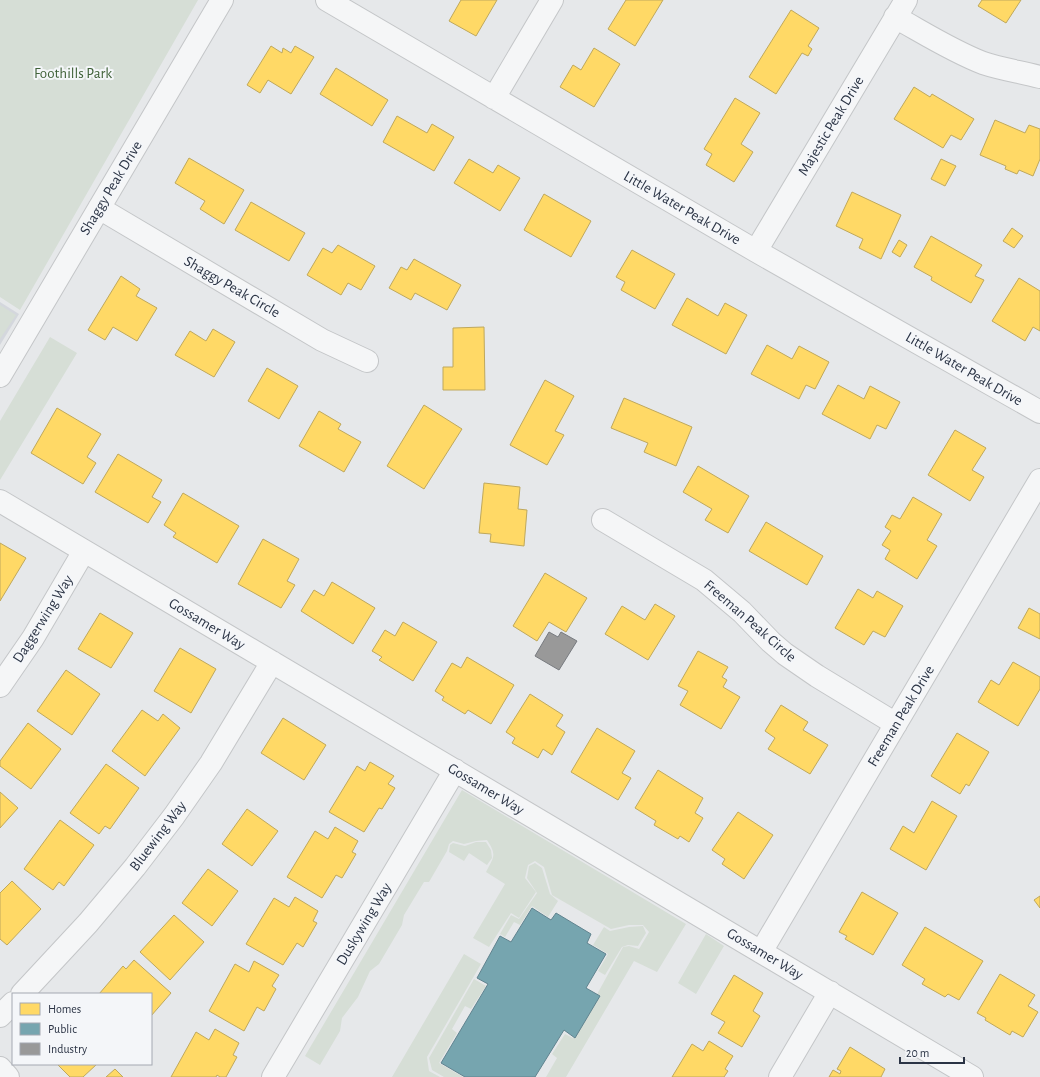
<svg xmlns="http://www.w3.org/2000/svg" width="1040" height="1077" font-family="'Alegreya Sans',sans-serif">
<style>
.built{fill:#d4d7dd}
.green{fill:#d6ded6}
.homes{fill:#ffd966;stroke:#bfa85c}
.public{fill:#76a5af;stroke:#60838f}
.industry{fill:#999;stroke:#787b80}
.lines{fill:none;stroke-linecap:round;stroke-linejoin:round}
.street-casing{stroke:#c4c6c8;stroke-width:24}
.street{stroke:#f5f6f7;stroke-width:22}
.labels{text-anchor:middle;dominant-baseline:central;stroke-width:4;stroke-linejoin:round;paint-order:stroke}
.park-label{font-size:15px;fill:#3f6138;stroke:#f4f6f9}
.street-label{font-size:15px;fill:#2b3445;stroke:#f4f6f9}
</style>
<rect width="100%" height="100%" fill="#e6e8ea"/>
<!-- built -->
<path class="built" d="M0,302l19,12 -19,31z"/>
<!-- green -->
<path class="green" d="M0,0h198l-178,310 -20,-13z
M0,305l16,10 -16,24z
M50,337l27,16 -77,127v-59z
M462,790l224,134 -29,48 -23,-11 -68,116h-20l11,-19 -5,-4 13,-20 8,4 50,-91 6,-1 10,3 10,-17 -6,-7h-14l-18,4 -59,-34 -8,-28 -9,-6 -7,4 -3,13 11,14 -17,26 -8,-5 -22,34 -16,-9 32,-54 -19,-12c8,-15 11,-17 1,-32l-11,1 -12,3 -11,-3 -4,3 -2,7 -18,31h-5l-20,33 -2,10 -23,39 -9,7 -12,26 -16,21 -2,13 -20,34 -15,-9z
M476,842h10l5,8 1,8 -5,7 -18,-12 -5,8 -15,-9 1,-7 3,-2 12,3z
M535,863l7,5 8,26 8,7 -10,16 -16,-11 -12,19 -6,-3 -9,15 -5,-3 11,-19 8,4 18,-26 -10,-15 2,-12z
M643,926l3,7 -8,13 -10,-1 -6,2 -17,28 -7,-4 10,-17 -15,-9 11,-18 6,4 19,-4z
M706,934l18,12 -28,48 -18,-11z
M464,954l17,10 -54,93 2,14 11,6h-48z
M474,979l12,7 -15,23 -6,-3 -13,23 5,4 -18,30 24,14h-19l-12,-7 -3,-12z"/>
<!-- homes -->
<path class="homes" d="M461,0h36l-21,36 -27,-15z
M626,0h37l-28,46 -27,-17z
M982,0h39l-15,23 -28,-17z
M791,10l28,18 -11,18 4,3 -4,7 -6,-3 -26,41 -27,-17z
M271,46l11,7 1,-5 8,5 4,-7 19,11 -23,37 -23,-14 -8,13 -13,-8z
M594,48l26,16 -26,43 -34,-20 13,-22 8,5z
M336,68l52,32 -16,26 -52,-32z
M914,87l16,10 2,-3 42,25 -13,21 -10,-5 -8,13 -49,-29z
M735,98l25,15 -19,31 12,8 -19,30 -28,-17 6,-11 -8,-5z
M397,116l30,17 5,-9 22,13 -20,34 -51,-29z
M995,120l30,13 4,-8 11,4v30l-7,17 -14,-6 -2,4 -12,-5 1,-3 -26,-11z
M189,158l55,32 -20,34 -24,-15 5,-8 -30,-18z
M469,159l24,14 5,-8 22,13 -20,33 -46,-28z
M941,159l15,7 -11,20 -14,-7z
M852,192l49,23 -20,44 -22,-11 4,-9 -27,-13z
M544,194l47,27 -20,36 -47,-27z
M251,202l54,31 -16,28 -54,-31z
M1012,228l11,8 -9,12 -11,-7z
M931,236l51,29 -7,11 9,4 -13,23 -40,-23 1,-3 -18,-10z
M899,240l8,5 -7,12 -8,-5z
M338,245l37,21 -14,24 -13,-7 -7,12 -34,-20 16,-27 9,5z
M632,250l43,24 -20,35 -34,-19 4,-8 -9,-5z
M414,259l47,26 -14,25 -32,-17 -4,7 -22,-12 12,-21 6,3z
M121,276l19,13 -4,7 21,12 -20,33 -24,-14 -8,13 -17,-10z
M1019,278l21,13v40l-7,-4 -8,14 -33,-20z
M687,298l31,18 7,-13 22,12 -21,39 -54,-29z
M484,327l1,63h-42v-23h10v-39z
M213,329l22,13 -21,35 -39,-22 15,-24 16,10z
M767,345l25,14 7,-13 30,16 -14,27 -9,-4 -7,14 -48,-25z
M267,368l31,18 -19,33 -31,-18z
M545,380l29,16 -19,35 9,4 -17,30 -37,-20z
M838,385l26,14 6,-13 30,16 -14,27 -9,-4 -7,14 -48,-25z
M624,398l68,29 -16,39 -32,-14 4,-9 -37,-15z
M424,405l38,24 -38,60 -37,-23z
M57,408l44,26 -14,23 9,6 -13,21 -52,-31z
M319,411l22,13 -3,5 23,13 -17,30 -45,-26z
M955,430l31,18 -14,22 12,7 -14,24 -42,-26z
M118,454l44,26 -10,17 9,5 -13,21 -53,-31z
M698,466l51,30 -21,37 -23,-13 7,-11 -29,-17z
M484,483l36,4 -2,22 9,1 -3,36 -34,-4 1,-8 -12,-1z
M183,493l56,33 -22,37 -44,-26 3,-4 -12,-8z
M913,497l29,17 -15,26 10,6 -20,33 -32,-20 5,-9 -8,-5 9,-14 -6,-4 7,-12 8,4z
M766,522l57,34 -16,29 -58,-34z
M263,539l36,20 -12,22 8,4 -14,23 -43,-24z
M0,543l26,15 -26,43z
M545,573l42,25 -21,34 -17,-10 -12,19 -24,-15z
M332,582l43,26 -22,36 -52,-33 13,-21 10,6z
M858,589l15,9 4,-7 26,15 -18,31 -12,-6 -9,14 -29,-17z
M655,604l20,12 -27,44 -43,-26 17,-28 23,14z
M1029,608l11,6v25l-22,-11z
M100,613l33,20 -22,35 -33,-19z
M403,622l34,20 -24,39 -34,-21 3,-3 -10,-6 13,-21 10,6z
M180,648l36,21 -25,44 -37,-22z
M698,651l30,16 -6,10 5,3 -4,7 17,10 -19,32 -41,-24 8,-14 -10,-5z
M467,657l47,28 -23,39 -23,-14 -3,4 -23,-14 2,-3 -9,-6 17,-28 9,5z
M1013,662l27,15v12l-22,37 -40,-24 13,-22 8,5z
M66,670l34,24 -28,41 -35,-24z
M530,694l33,21 -7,11 9,6 -13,23 -9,-6 -5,9 -26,-15 3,-5 -9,-6z
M781,705l27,17 -5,8 25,15 -18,29 -42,-25 7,-11 -10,-7z
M142,710l16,11 5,-7 17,14 -35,48 -33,-25z
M283,718l43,27 -22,35 -43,-27z
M28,723l33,26 -30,40 -31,-23v-5z
M597,728l38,23 -13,22 9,5 -13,22 -47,-28z
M957,733l32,19 -20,34 -3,-2 -6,10 -29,-18z
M370,762l24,14 -6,8 7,4 -13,21 -3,-1 -15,24 -35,-20 28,-46 8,5z
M106,764l33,24 -29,41 -5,-3 -6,8 -29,-21z
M658,770l45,28 -8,15 8,5 -14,24 -9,-6 -2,3 -24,-14 2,-4 -21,-13z
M0,792l18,16 -18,20z
M932,801l25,15 -31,54 -36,-21 13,-23 11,7z
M247,809l31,22 -26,35 -30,-22z
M738,812l35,23 -29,44 -22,-15 3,-5 -13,-9z
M60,820l34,25 -30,41 -5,-4 -6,8 -29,-21z
M335,827l23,14 -6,11 4,2 -14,24 -6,-3 -14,23 -35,-21 28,-46 13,8z
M208,869l30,22 -26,35 -30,-23z
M12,881l29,28 -34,36 -7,-6v-46z
M862,892l36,21 -25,42 -28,-16 2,-3 -8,-4z
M1040,896v12l-6,-8z
M295,897l23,14 -5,10 4,2 -14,24 -6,-4 -14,22 -37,-21 28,-46 15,9z
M174,915l30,27 -34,38 -30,-28z
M925,927l58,34 -24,39 -11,-6 -3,3 -23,-13 3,-5 -23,-14z
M134,960l37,33 -20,23v-22h-52l24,-28 3,3z
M254,961l25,14 -7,11 4,3 -12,22 -7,-4 -13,24 -35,-20 26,-47 14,8z
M1000,974l35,21 -7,11 10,6 -15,25 -11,-6 -2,4 -25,-15 1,-2 -9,-5z
M734,975l29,18 -10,18 7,5 -18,31 -24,-14 7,-11 -14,-8z
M215,1029l24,14 -6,12 4,2 -11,20h-6l-3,-2 -1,2h-45l25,-45 13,8z
M709,1041l24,15 -8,13 3,2 -4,6h-52l20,-33 11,7z
M850,1047l35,22 -4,8h-52l4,-7 7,4 1,-3 -4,-2z
M57,1064h40l-14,13h-13z
M115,1069l8,8h-17z"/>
<!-- public -->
<path class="public" d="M532,908l19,12 5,-7 35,21 -4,9 19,11 -20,34 14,8 -25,42 -11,-8 -29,47h-70l-24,-14 47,-79 -11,-6 23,-42 11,6z"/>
<!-- industry -->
<path class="industry" d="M549,632l9,5 3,-5 16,9 -18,29 -24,-14z"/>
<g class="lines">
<!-- street casing -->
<g class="street-casing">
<path id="street" d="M327,0l429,251 284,161
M895,17c29,16 57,34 88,46 18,6 38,9 57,14
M494,98l58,-98
M99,208l223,132 45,21
M756,251l150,-251
M0,376l222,-376
M0,501l972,576
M603,520l101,60 38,32 29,30 14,12 32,22 79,48
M0,686l33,-48 51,-87
M761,952l279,-472
M22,994l66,-71 47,-56 39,-51 37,-53 61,-101
M0,1016l13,-13
M0,1068l8,9
M273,1077l182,-307
M780,1077l50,-85"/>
</g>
<!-- street -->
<use href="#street" class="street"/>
</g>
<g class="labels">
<!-- park labels -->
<g class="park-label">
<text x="73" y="73">Foothills Park</text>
</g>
<!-- street labels -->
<g class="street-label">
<text transform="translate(831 126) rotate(-59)">Majestic Peak Drive</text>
<text transform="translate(111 188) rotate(-59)">Shaggy Peak Drive</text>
<text transform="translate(682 208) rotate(30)">Little Water Peak Drive</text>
<text transform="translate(232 287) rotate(30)">Shaggy Peak Circle</text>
<text transform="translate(964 369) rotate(30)">Little Water Peak Drive</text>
<text transform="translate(43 619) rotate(-58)">Daggerwing Way</text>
<text transform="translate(750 621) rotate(41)">Freeman Peak Circle</text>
<text transform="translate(207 624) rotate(31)">Gossamer Way</text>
<text transform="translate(901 716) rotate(-59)">Freeman Peak Drive</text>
<text transform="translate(486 789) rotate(31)">Gossamer Way</text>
<text transform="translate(158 836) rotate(-53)">Bluewing Way</text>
<text transform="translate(364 924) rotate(-59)">Duskywing Way</text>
<text transform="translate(765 954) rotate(31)">Gossamer Way</text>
</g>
</g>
<!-- legend -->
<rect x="12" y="993" width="140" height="72" fill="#f4f6f9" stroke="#a4a8b1"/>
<rect x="20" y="1003" width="20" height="12" fill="#ffd966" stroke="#a4a8b1"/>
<text x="48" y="1013" font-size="12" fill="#2b3445">Homes</text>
<rect x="20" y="1023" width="20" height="12" fill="#76a5af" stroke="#a4a8b1"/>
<text x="48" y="1033" font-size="12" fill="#2b3445">Public</text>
<rect x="20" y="1043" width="20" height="12" fill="#999999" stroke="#a4a8b1"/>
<text x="48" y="1053" font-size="12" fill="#2b3445">Industry</text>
<!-- scale -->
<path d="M900 1057v6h64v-6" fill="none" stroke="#2b3445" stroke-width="2"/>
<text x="906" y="1057" font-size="12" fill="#2b3445" stroke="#f4f6f9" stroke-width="3" paint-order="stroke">20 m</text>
</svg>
